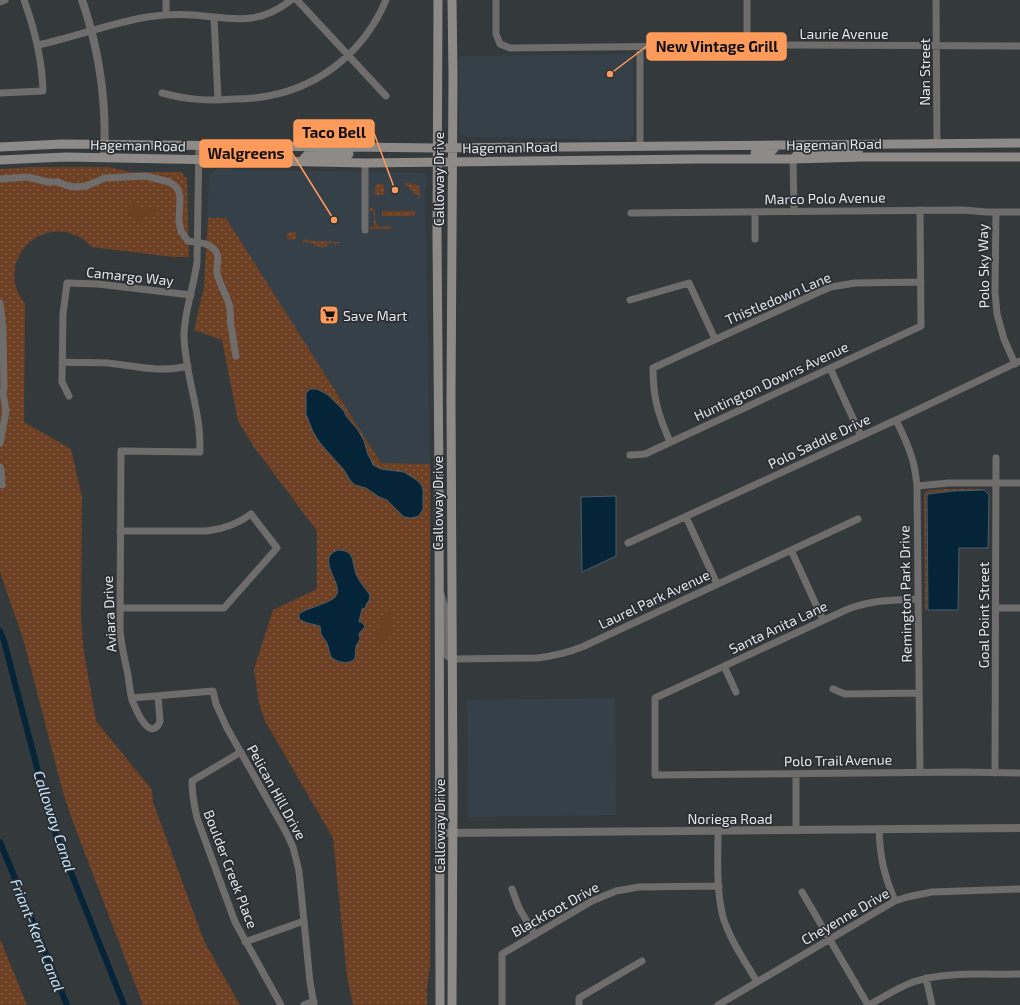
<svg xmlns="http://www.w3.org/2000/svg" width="1020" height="1005" font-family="'Exo 2',sans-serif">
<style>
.built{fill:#364049}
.grass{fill:url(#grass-dots)}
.pitch{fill:#6d4024}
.water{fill:#062437;stroke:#485e6c}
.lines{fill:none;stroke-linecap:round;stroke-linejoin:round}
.canal{stroke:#062437;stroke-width:6}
.minor{stroke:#6f6d6b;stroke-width:7}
.tertiary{stroke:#6f6d6b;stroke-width:8}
.secondary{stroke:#8e8a87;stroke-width:9}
.labels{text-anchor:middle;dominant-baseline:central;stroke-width:3.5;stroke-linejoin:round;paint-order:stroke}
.street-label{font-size:14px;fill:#e3e6e9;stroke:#2a2e32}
.poi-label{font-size:14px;fill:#e3e6e9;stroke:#2a2e32;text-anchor:start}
.water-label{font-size:15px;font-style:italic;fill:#c6e4fc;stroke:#2a2e32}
.leader{fill:none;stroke:#ff9b5a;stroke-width:1.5}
.callout-dot{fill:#ff9b5a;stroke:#2a2e32;stroke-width:1.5}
.callout{fill:#ff9b5a;stroke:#ff9b5a;stroke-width:1.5}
.callout-label{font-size:15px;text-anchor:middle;font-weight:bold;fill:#111}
</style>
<defs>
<pattern id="grass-dots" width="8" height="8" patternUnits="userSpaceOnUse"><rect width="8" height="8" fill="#6d4024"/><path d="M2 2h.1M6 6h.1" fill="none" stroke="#825c44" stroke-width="1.8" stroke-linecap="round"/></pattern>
</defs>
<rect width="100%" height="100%" fill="#34393c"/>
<!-- built -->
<path class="built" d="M630,54l3,5 1,76 -5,5 -164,-3 -6,-5v-76z
M216,169l208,4 4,7 -3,12 5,272 -49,-1 -155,-245h-19l3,-43z
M615,698l1,117 -148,2 -1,-117z"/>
<!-- grass -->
<path class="grass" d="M34,167h74l23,5h50l6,7 2,78h-16l-81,-10c-8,-8 -16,-13 -27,-15 -31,-5 -58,25 -49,55 2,7 6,12 9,17l-1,118 47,27 11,48 -1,116 2,34 13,74 56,69 1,12 51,139 36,64h-97l-70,-183 -9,-26 -40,-154 -24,-70v-403z
M405,183c14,1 17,1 14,16l-1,1v-6h-5v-4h-4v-4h-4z
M378,184h6v11h-9v-9z
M370,208h3l2,3v9l3,7 13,-1v3h-19v1h-2v-3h4v-15l-4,-1z
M382,211h34l-2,4 -3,1h-28l-1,-1z
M208,218h18l155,245 49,1v502l-3,23v16h-74l-6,-29 -14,-138 -68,-117 -6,-18 -5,-34 19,-59 44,-21v-58l-63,-84 -16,-26 -16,-81 -28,-10 10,-43z
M296,232v6c-3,2 -5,2 -9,1v-6z
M305,239l6,2 29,1 -5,3 -3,-3 -9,6 -19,-7 -1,3h-1l1,-4z
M944,489h40v1c-19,0 -38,1 -57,3l-1,3 1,114h-2l-1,-114 3,-5z
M0,939l27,66h-27z"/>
<!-- pitch -->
<path class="pitch" d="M130,202c5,1 7,5 11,7 5,1 9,-1 14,-1l1,3 -2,2 -6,2 -8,8c-6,-4 -10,-12 -12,-18z
M387,612h3l2,3v7l1,10 -7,4 -5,5 -4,1 -2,-2v-3c2,-3 4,-5 6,-9 1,-7 0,-12 6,-16z"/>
<!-- water -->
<path class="water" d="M310,389h7l11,6 16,16 2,5 12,14 6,11 4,14 2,3 3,7 8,4 23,3 14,9 4,5 1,4v19l-4,7 -8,2 -7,-1 -17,-17 -8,-3 -13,-9 -11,-3 -5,-5 -6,-10 -24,-27 -7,-11 -7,-18v-21z
M984,490l5,5 -1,53h-29l-1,62h-30l-1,-113 1,-3 26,-3z
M616,496v60l-34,16 -1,-75z
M338,550c19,0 13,15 19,26 3,7 9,13 13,19l-1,6 -2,2 -2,5 -3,1 -3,13h2l4,4 -1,2 -3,3 -2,3 1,5 -4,7 -1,12c-6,8 -18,4 -24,-1l-4,-14 -6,-9 -1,-8c-6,-2 -18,-3 -21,-8v-4c9,-7 35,-11 38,-20 5,-11 -22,-37 1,-44z"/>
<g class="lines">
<!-- canal -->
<path class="canal" d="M0,631l4,10 43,165 7,24 70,175
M0,842l67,163"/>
<!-- minor -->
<path class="minor" d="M166,0v15
M297,0l89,96
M496,0v34l4,10 10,4 281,-3 229,1
M747,0v46
M936,0l1,144
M0,2l5,-2
M214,17l4,83
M38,45c37,-8 73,-22 109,-28 15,-2 31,-3 46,-2 39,3 64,12 98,-15
M640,47v100
M0,93l43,-2c-1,-32 -8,-61 -19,-91
M162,93c26,7 46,8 72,6 12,0 23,-1 34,-3 54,-10 97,-46 118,-96
M793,159l1,52
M365,163v67
M0,179l27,-2 21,5h10l10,4 9,1 9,-1 19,-8 41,-2 23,6 5,3 4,4 2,8 -1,25 2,9 7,10c10,2 19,1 26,8 7,8 2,15 3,24 2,10 9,21 12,31 2,7 1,15 2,22 2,10 3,20 5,30
M755,212v27
M996,212l-1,80 2,22 7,25 11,25
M631,213l332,-3 24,2h33
M630,300l59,-17 26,56
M0,303l3,26 1,59 -1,5 3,18 -6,32
M62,362c15,1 31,0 46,1 27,3 53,10 80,3
M830,368l31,68
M69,396l-7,-14 1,-68 4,-31 31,1 93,11
M896,420c6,12 12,25 16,38 3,9 4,18 5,28l3,286
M670,442c-12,-28 -17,-44 -17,-74l166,-76 12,-5 24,-4 66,-1
M630,455l15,-1 276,-128 -1,-116
M0,467l1,3 1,15
M917,486l32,-3h71
M686,517l31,67
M628,543l268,-123 124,-59
M791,550l32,70
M441,594l4,15v39l2,8 5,3 85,-1c16,-2 30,-5 45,-11l276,-128
M918,599c-26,1 -45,1 -70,10l-193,89v77l307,-3 58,1
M120,608h104l53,-60 -26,-34c-13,10 -27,15 -44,17h-87
M996,608h24
M724,666l12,26
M833,689l12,5 74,-1
M158,696l2,25c-1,3 -1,5 -5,7 -10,5 -20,-21 -23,-28 -2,-8 -3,-17 -4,-25 -3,-15 -7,-30 -8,-45l1,-179 79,1c0,-10 0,-21 -2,-31 -4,-29 -14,-58 -14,-87 1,-25 10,-48 13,-72l2,-117
M132,698l81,-7 3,13 11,24 59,104 7,15 6,24 11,111 4,23
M241,752l-49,29c0,13 2,24 5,37l38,104 46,83
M995,773l1,-315
M796,774v56
M879,829c1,29 5,46 16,72
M718,831c0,28 -2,58 5,86 7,23 22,44 34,65
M512,889l7,19 16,27
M802,892l66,113
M245,942l59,-21
M926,978l6,27
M304,1005l10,-4
M502,1005v-51l90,-53 24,-10 23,-4 80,-1
M579,1005v-7l63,-37
M718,1005l163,-96 14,-8 12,-4 25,-5 88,-3
M869,1005c15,-8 28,-17 44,-23 31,-11 74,-7 107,-8"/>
<!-- tertiary -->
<path class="tertiary" d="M82,0c18,52 25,103 22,158
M439,833l581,-5"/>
<!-- secondary -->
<path class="secondary" d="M438,0l-1,235 2,245 1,525
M452,0l1,75 -2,323 2,399 -1,208
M0,147l62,-3 375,4 583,-5
M755,153c9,0 17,2 21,-8
M793,159l4,-4 6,-3 51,-1 5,-2
M0,160l66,-3 299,6 333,-4h95l70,-2h157
M301,162l7,-8h41"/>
</g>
<!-- icons -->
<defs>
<g id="supermarket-square" transform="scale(1)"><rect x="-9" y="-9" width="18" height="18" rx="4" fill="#ff9b5a" stroke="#2a2e32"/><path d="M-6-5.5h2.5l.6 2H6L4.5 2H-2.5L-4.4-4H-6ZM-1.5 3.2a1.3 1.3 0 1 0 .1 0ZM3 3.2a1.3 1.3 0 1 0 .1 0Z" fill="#111"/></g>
</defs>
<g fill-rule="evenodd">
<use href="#supermarket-square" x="329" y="315"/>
</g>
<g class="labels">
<!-- street labels -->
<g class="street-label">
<text x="844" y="33">Laurie Avenue</text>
<text transform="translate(924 72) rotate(-90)">Nan Street</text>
<text transform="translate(834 144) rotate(-1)">Hageman Road</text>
<text transform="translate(138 145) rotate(1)">Hageman Road</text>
<text transform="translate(510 147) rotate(-1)">Hageman Road</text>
<text transform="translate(438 179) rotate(-90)">Calloway Drive</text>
<text transform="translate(825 198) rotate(-1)">Marco Polo Avenue</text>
<text transform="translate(983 266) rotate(-91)">Polo Sky Way</text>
<text transform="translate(130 276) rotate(6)">Camargo Way</text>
<text transform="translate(778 298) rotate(-23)">Thistledown Lane</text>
<text transform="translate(771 381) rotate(-25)">Huntington Downs Avenue</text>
<text transform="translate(819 441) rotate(-25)">Polo Saddle Drive</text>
<text transform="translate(437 503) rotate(-90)">Calloway Drive</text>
<text transform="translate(905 594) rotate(-91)">Remington Park Drive</text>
<text transform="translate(654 599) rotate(-25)">Laurel Park Avenue</text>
<text transform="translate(109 614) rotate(-93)">Aviara Drive</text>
<text transform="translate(983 615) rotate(-90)">Goal Point Street</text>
<text transform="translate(778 627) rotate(-25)">Santa Anita Lane</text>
<text transform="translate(838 760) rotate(-1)">Polo Trail Avenue</text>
<text transform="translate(277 792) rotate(61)">Pelican Hill Drive</text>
<text x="730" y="818">Noriega Road</text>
<text transform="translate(439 826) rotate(-90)">Calloway Drive</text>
<text transform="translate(231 869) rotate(69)">Boulder Creek Place</text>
<text transform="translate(555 909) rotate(-29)">Blackfoot Drive</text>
<text transform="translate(845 916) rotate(-30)">Cheyenne Drive</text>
</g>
<!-- poi labels -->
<g class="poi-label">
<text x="343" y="315">Save Mart</text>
</g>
<!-- water labels -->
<g class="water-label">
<text transform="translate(55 821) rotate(72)">Calloway Canal</text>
<text transform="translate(38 935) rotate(68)">Friant-Kern Canal</text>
</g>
</g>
<!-- callouts -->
<path class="leader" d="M610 74L647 46M395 190L374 133M334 220L292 153"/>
<g class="callout-dot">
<circle cx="610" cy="74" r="4"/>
<circle cx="395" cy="190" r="4"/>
<circle cx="334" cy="220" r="4"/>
</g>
<g class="callout">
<rect x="647" y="33" width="139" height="27" rx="4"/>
<rect x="294" y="120" width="80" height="27" rx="4"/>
<rect x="200" y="140" width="92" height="27" rx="4"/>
</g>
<g class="callout-label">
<text x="717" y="52">New Vintage Grill</text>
<text x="334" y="138">Taco Bell</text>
<text x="246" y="159">Walgreens</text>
</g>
</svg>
